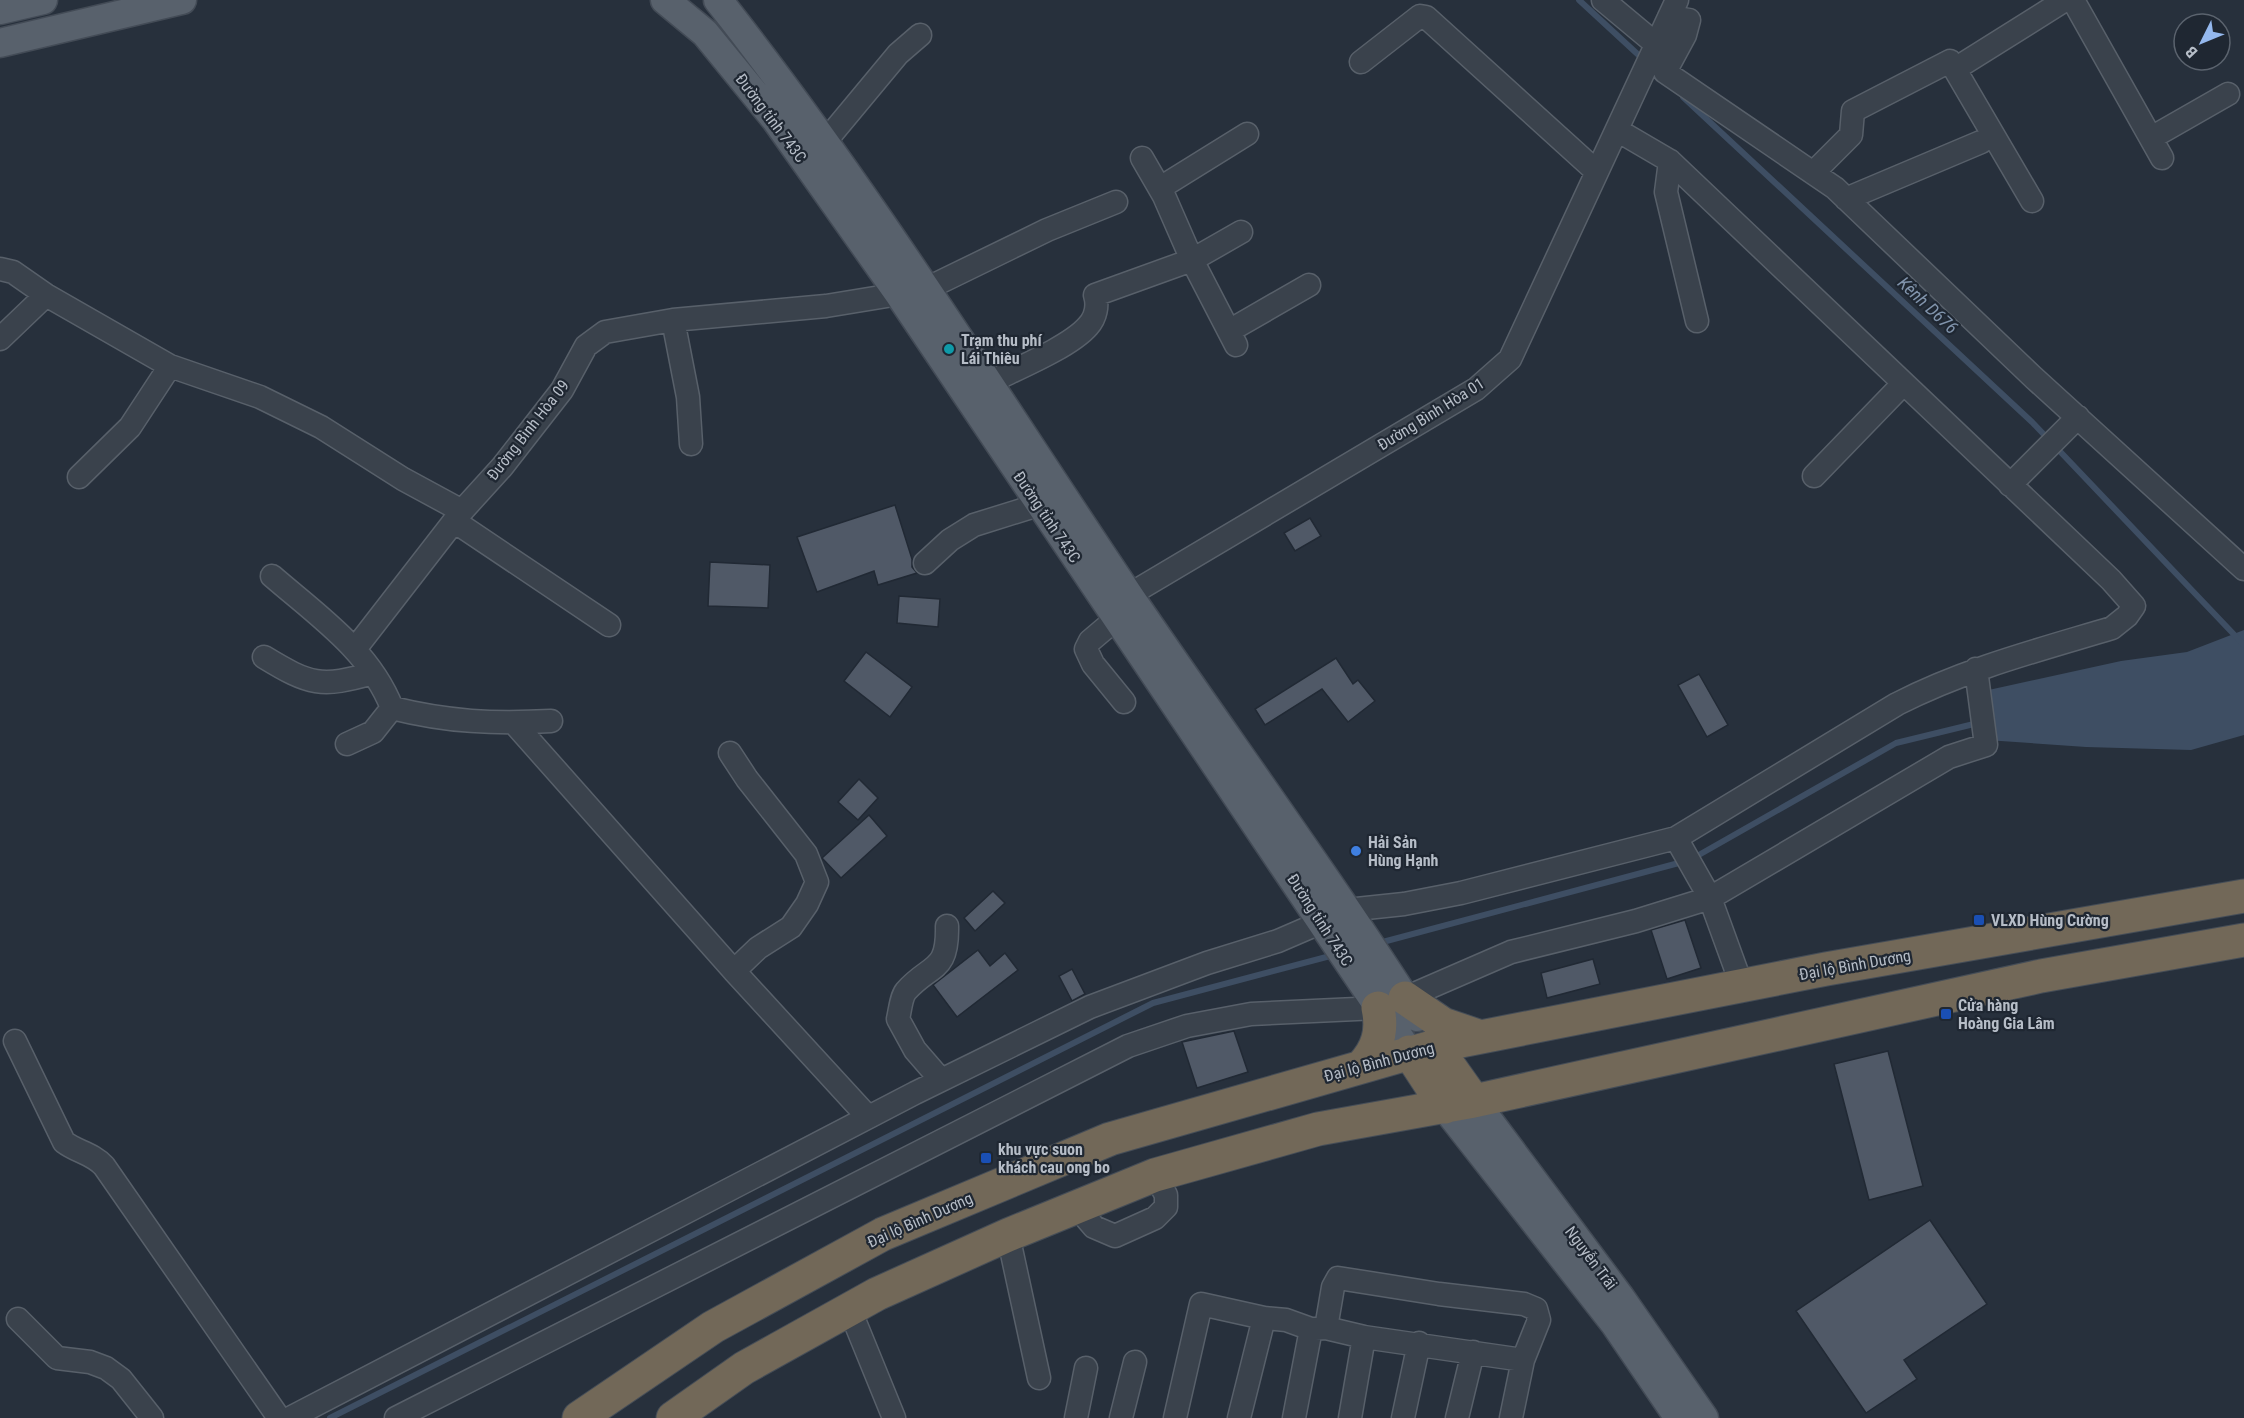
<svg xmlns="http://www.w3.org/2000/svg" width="2244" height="1418" font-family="'Roboto Condensed',sans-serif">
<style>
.water{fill:#3e4e63}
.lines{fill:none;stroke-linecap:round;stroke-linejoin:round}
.stream{stroke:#3e4e63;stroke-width:6}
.building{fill:#505967;stroke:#212934;stroke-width:1.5}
.minor-casing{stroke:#58606a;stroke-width:25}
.major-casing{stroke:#434b56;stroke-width:31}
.highway-casing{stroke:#454d57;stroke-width:35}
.minor{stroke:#3a424c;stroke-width:22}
.major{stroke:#58616c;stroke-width:28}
.highway{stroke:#726858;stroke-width:33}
.culture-dot{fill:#0f9aa8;stroke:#1f2732;stroke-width:2}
.shop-dot{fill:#3f7fe0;stroke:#1f2732;stroke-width:2}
.transit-dot{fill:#1a4fb4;stroke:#1f2732;stroke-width:2}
.labels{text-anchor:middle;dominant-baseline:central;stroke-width:4.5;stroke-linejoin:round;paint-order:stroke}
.street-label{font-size:16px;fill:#b6bdc7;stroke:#1f2732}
.poi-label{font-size:16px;font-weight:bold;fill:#b6bdc7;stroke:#1f2732;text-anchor:start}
.water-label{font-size:18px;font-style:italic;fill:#8194ac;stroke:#1f2732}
</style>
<rect width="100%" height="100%" fill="#27303c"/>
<!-- water -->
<path class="water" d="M2244,630v105l-53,15 -105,-3 -100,-7 -11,-47 146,-32 66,-9z"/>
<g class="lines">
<!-- stream -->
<path class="stream" d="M1579,0l66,61
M1683,97l349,325 212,223
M1379,943l311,-83 206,-117 82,-20
M330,1418l823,-415 181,-48"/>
</g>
<!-- building -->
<path class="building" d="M895,505l17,54v8l5,6 -39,12 -4,-14 -57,21 -20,-55z
M1310,518l11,18 -26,15 -11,-18z
M710,562l60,3 -2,43 -60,-2z
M899,596l41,3 -2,28 -41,-4z
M866,652l46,35 -22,30 -46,-36z
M1336,658l17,26 5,-4 17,21 -27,21 -26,-33 -57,36 -10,-16z
M1699,674l29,51 -21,12 -29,-52z
M859,779l19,19 -20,22 -20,-18z
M869,815l18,21 -46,42 -19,-20z
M993,891l12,12 -30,28 -11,-13z
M1685,920l16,48 -34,11 -16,-49z
M978,950l12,16 15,-13 13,17 -61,47 -24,-32z
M1593,959l7,25 -53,14 -6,-25z
M1072,969l13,25 -13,7 -13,-25z
M1234,1031l14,41 -51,16 -15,-46z
M1888,1051l35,135 -54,14 -35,-136z
M1930,1220l57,84 -83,56 13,19 -51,34 -70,-102z"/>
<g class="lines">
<!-- minor casing -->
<g class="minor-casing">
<path id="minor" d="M1603,0l54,45
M2073,0l89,158
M1669,17l20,3 -4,15 -20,37 170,116 199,190 210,191
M1361,62l59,-46 6,1 171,155
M1955,69l110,-69
M2151,138l77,-44
M824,143l74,-89 22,-19
M1670,161l-4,31 31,129
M1813,173l38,-38 2,-24 97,-50 82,140
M1160,188l87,-54
M1846,199l135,-57
M0,269l13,3 33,23 124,71 90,31 61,30 82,52 59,32
M926,289l121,-59 69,-28
M673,320l15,77 3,47
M1229,331l80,-46
M0,339l46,-44
M1236,345l-44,-85 49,-28
M990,382c26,-13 80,-35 98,-56 8,-9 10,-21 7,-31l97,-35 -28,-64 -22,-38
M1814,476l89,-92
M79,477l51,-50 40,-61
M2010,485l68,-68
M454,521l155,104
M925,563l25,-23 24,-15 64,-20
M272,576c45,39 98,75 120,132 56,14 102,16 159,13
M1129,595l347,-206 34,-30 167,-359
M1116,619l-26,22 -4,8 7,15 31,38
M355,649l107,-138 40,-44 60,-77 24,-44 19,-14 68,-12 153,-14 73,-12
M264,657c46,28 57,31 109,16
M514,723l220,248
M347,744l26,-12 19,-24
M730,753l17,26 59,75 11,28 -10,22 -16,23 -33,21 -24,23 134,146
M1676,838l34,60 32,88
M1347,910l57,-6 57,-11 215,-55 221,-134c68,-35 142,-54 215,-76l15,-12 7,-10 -23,-26 -441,-419 -53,-31
M1405,998l106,-46 125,-31 74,-23 239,-141 37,-12 -10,-76
M15,1041l49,101c13,10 28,11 40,24l175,252
M941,1080l-26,-30 -17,-31c2,-8 3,-22 8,-28 25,-28 42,-18 41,-65
M1076,1206l18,21 21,9 40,-18 11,-11v-12l-11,-20
M1008,1235l31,143
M850,1310l44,108
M1264,1318l22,2 25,9 15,-1 38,9 159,23 -12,58
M18,1319l39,39 33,4 16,6 15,11 31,39
M1326,1328l7,-41 5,-9 101,16 85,10 12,5 3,11 -16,40
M290,1418l625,-325 175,-86 117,-44 71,-22 44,-19
M396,1418l732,-372 59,-20 64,-12 127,-6
M1076,1418l10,-50
M1121,1418l14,-56
M1175,1418l26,-114 63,14 -25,100
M1294,1418l17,-89
M1350,1418l14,-81
M1403,1418l16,-75
M1457,1418l16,-66"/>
</g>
<!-- major casing -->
<g class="major-casing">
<path id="major" d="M665,0l40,33 71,87 123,174 510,758
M718,0c150,190 277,396 412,597 95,140 196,277 287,420
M0,10l43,-10
M0,43l182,-43
M1474,1101l146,196 84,121
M1445,1107l170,217 64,94"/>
</g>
<!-- highway casing -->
<g class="highway-casing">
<path id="highway" d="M1405,998l38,26 38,13
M1435,1046l39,55
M1409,1052l36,55
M1362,1066c16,-17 21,-35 16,-58
M579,1418l134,-91 170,-93 227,-95 325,-93 391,-77 418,-73
M673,1418l71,-50 133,-74 131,-59 147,-60 163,-46 156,-28 567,-125 203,-36"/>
</g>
<!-- minor -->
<use href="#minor" class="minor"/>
<!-- major -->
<use href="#major" class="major"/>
<!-- highway -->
<use href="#highway" class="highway"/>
</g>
<!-- markers -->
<circle class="culture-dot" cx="949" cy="349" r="6"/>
<circle class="shop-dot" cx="1356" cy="851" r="6"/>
<g class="transit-dot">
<rect x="1973" y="914" width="12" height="12" rx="3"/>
<rect x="1940" y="1008" width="12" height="12" rx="3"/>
<rect x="980" y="1152" width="12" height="12" rx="3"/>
</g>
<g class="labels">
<!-- street labels -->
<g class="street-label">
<text transform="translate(771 118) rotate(53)">Đường tỉnh 743C</text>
<text transform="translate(1431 414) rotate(-32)">Đường Bình Hòa 01</text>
<text transform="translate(528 430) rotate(-52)">Đường Bình Hòa 09</text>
<text transform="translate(1047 517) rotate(56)">Đường tỉnh 743C</text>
<text transform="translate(1320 920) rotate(57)">Đường tỉnh 743C</text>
<text transform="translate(1855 965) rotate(-10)">Đại lộ Bình Dương</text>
<text transform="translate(1379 1062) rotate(-15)">Đại lộ Bình Dương</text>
<text transform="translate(920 1220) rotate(-24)">Đại lộ Bình Dương</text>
<text transform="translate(1591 1258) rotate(53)">Nguyễn Trãi</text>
</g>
<!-- poi labels -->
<g class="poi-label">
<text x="961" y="340">Trạm thu phí<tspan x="961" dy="18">Lái Thiêu</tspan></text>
<text x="1368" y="842">Hải Sản<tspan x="1368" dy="18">Hùng Hạnh</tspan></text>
<text x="1991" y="920">VLXD Hùng Cường</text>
<text x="1958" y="1005">Cửa hàng<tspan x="1958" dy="18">Hoàng Gia Lâm</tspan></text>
<text x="998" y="1149">khu vực suon<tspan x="998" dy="18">khách cau ong bo</tspan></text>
</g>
<!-- water labels -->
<g class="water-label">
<text transform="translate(1928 305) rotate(43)">Kênh D676</text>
</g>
</g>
<!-- north arrow -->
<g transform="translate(2202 42) rotate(227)"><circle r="28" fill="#1f2732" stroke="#5b636e" stroke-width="1.5"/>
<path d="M0-4.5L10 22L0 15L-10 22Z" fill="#94b8ee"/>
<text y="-9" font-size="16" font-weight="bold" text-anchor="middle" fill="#b6bdc7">B</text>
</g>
</svg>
